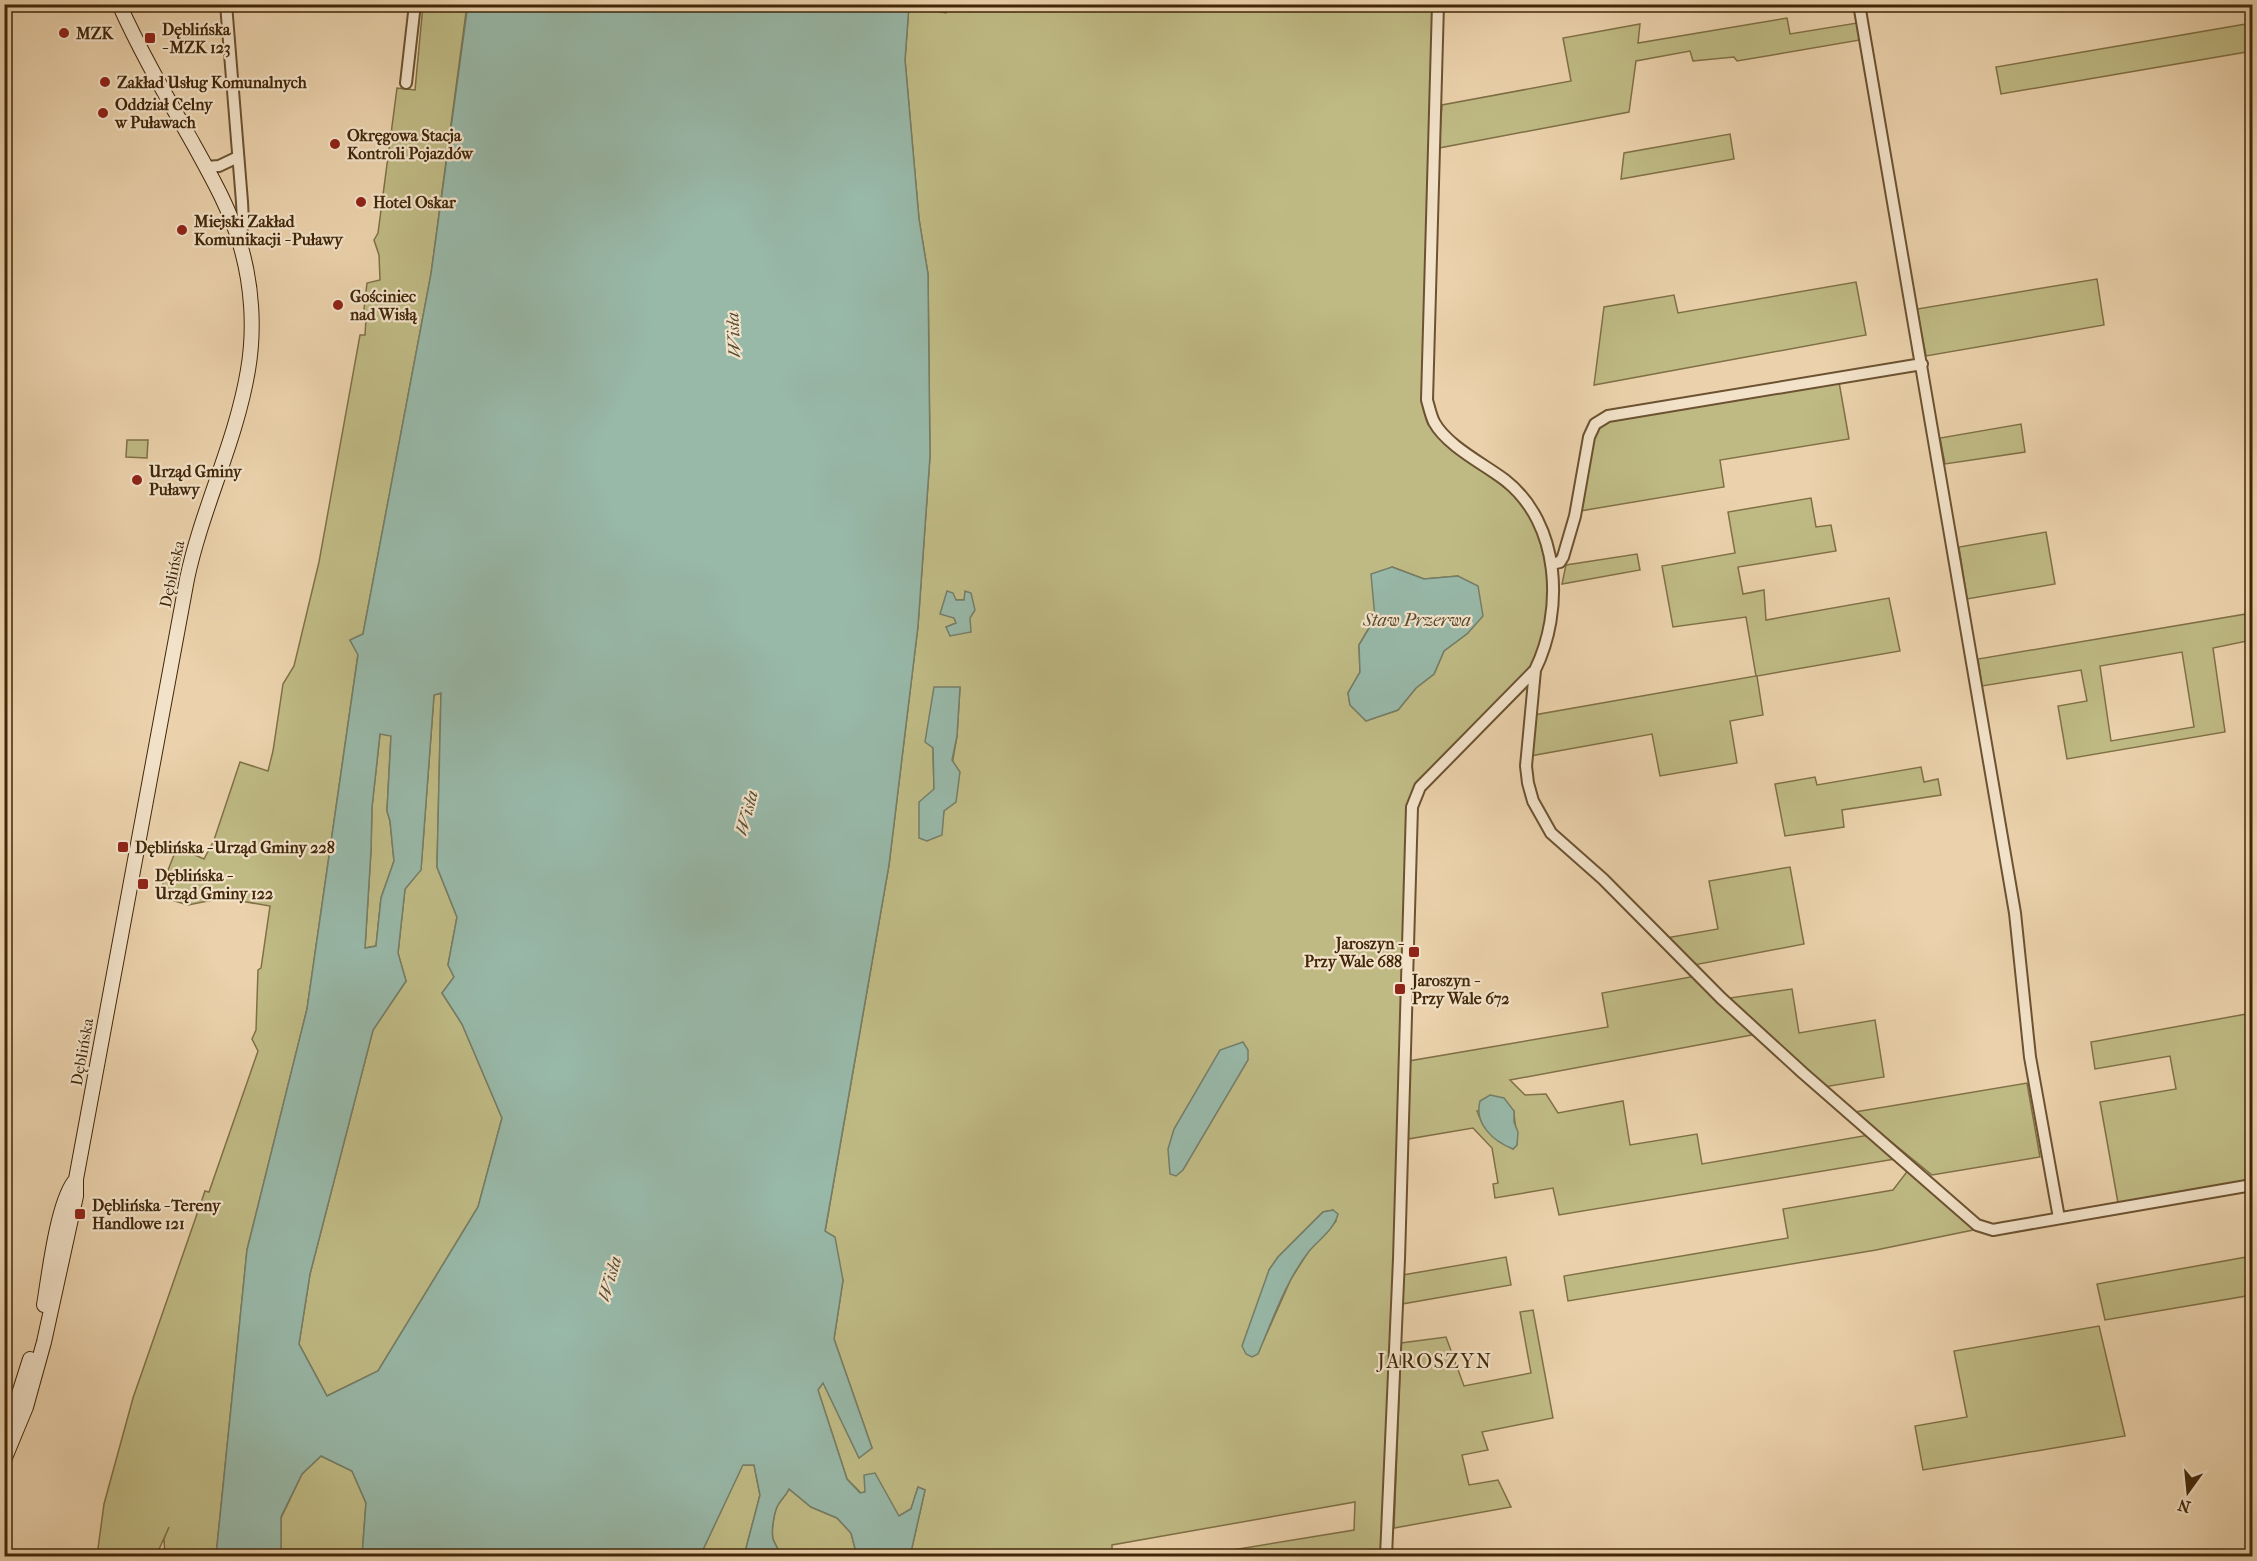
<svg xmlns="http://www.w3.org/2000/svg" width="2257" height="1561" font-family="'IM FELL French Canon',serif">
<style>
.green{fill:#bfba84;stroke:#807046;stroke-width:1.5;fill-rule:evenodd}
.water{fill:#98b8a8;stroke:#757e68;stroke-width:1.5;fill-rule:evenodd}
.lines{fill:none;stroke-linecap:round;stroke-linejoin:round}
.minor-casing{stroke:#6c5231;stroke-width:14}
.secondary-casing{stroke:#412708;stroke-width:16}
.minor{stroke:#f2e2c9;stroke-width:10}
.secondary{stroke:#f2e2c9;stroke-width:14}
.poi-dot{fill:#8f2418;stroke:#f2e2c9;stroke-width:2}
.labels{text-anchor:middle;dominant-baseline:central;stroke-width:4.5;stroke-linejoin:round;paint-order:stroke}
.poi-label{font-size:16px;font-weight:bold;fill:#412708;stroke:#f2e2c9;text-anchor:start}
.street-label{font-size:16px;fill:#412708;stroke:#f2e2c9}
.water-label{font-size:18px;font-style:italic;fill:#574b30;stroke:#f2e2c9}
.quarter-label{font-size:20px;letter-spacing:1.5px;fill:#412708;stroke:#f2e2c9}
</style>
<rect width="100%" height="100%" fill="#ebd2ac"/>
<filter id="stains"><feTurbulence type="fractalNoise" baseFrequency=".00333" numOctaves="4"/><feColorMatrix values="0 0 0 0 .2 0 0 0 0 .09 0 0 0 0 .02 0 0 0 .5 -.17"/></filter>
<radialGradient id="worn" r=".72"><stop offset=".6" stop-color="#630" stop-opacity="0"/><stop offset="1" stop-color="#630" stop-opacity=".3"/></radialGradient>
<!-- green -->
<path class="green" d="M951,4l482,1 -11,397c2,7 3,16 6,22 14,24 59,49 81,67 38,34 46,102 34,150 -3,8 -8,16 -11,25l-115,119 -7,12 -3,15 -11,427 -14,317h-186l158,-26 1,-28 -243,43v11h-199l-2,-4 14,-62 -7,-3 -7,22 -12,7 -34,-24 -4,1 -14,-14 -29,-89 5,-8 36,75 13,-9 -38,-109 9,-59 -18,-48 64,-367 29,-239 12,-170 -2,-182 -9,-55 -14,-159 4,-55h21l1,5 15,3zM1392,567l32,12 34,-3 10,57 -24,18 -10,23 -18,14 -18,22 -32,11 -16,-16 -2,-12 12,-21 -1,-27 16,-27zM956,600h8l6,32 -23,-5 9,-4 -2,-5zM960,687l-3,49 -13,75 -10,-22 -1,-41zM1333,1210l3,11 -28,31 -17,27 -33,74 11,-83 9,-13 45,-45z
M423,5h44l-36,269 -68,360 -13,6 8,14 -51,355 -60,241 -31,306h-51l-1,-17 5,-12 -13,29h-59l7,-52 29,-106 72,-207 4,1 49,-141 -6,-12 4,-9 2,-60 3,-2 9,-62 -47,-8 -35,7 -30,-9 19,-49 27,12 10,-19 26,-78 28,9 5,-20 10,-67 11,-18 25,-104 41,-227h5l1,-17h-3l4,-35 13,-3 -1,-25 -5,-15 4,-7 19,-145 18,2z
M1787,18l3,16 67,-11 3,17 -123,21 -3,-4 -41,4 -3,-10 -54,10 -7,51 -190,36 3,-43 129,-24 -8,-43 77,-14 -2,19z
M2252,23v28l-251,43 -5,-27z
M1730,134l4,25 -113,20 3,-26z
M2097,279l7,46 -178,31 -9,-47z
M1856,282l10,53 -272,50 10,-78 70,-12 4,18z
M1839,382l10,57 -129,21 4,27 -144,24 15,-78 13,-13z
M2021,424l4,28 -80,12 -5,-26z
M127,440h21l-1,18 -21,-1z
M1811,498l5,29 15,-2 5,26 -98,16 5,27 21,-4 2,30 123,-22 11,53 -143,25 6,39 -33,6 7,42 -77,13 -8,-42 -122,22 4,-41 222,-39 -10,-59 -73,10 -11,-61 73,-13 -7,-41z
M2046,532l9,52 -88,15 -8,-52z
M1637,554l3,16 -78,14 4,-19z
M2252,613v27l-39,8 12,84 -158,27 -9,-53 29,-5 -6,-31 -99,16 -4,-27zM2182,652l12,75 -83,14 -11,-75z
M441,693l-4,174 20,50 -9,48 6,12 -12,16 20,31 40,94 -24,89 -100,164 -51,25 -28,-52 11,-70 63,-244 33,-49 -8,-28 7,-64 16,-20 13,-174z
M380,734l11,1 -4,76 3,10 4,40 -13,37 -5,48 -11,2 6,-98 1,-43z
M1921,767l3,15 14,-3 3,16 -99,15 2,17 -59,9 -10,-52 40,-7 2,8z
M1790,867l14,77 -110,21 -28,-27 52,-9 -9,-48z
M1696,976l61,58 -247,46 15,15 21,-1 12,19 65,-12 7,44 67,-11 5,30 167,-29 26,24 -336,56 -6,-27 -58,10 -2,-14 5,-1 -6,-35 -19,-20 -65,11 1,-78 199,-34 -6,-34zM1477,1111h37c0,12 4,22 3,34l-4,4c-20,-12 -28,-16 -36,-38z
M1792,989l7,44 76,-13 9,57 -60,10 -94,-89z
M2252,1013v167l-134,23 -18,-101 76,-13 -6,-33 -75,13 -4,-27z
M2027,1083l13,74 -108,18 -77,-63z
M1909,1169l69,60 -102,21 -308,51 -4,-25 224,-38 -5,-29 110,-19z
M2252,1256v39l-147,25 -8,-36z
M1506,1257l5,28 -109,19 1,-29z
M1533,1310l20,108 -71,14 6,18 -26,5 7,30 29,-5 13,27 -117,21 7,-185 45,-6 18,49 67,-13 -11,-61z
M2099,1326l26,110 -202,34 -8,-44 52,-9 -13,-66z
M321,1456l31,15 14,32 -4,53h-81v-38l21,-44z
M742,1465h12l6,30 -16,61h-44z
M789,1489l22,18 26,11 14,15 6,23h-77c-1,-7 -5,-11 -7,-17 -2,-8 1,-27 5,-34 3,-6 8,-9 11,-16z"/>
<!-- water -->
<path class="water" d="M468,4l441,1 -4,55 14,159 9,55 2,182 -12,170 -29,239 -64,366 10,6 8,43 -9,59 38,109 -13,10 -36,-75 -5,7 29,89 13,14 5,-1 -1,-17 11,-2 24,43 12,-7 7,-22 7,3 -14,62 2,4h-56l-6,-23 -14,-15 -26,-11 -22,-18c-3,7 -8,10 -11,16 -4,7 -7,26 -5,34 2,6 6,10 7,17h-36l16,-61 -6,-30h-11l-43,91h-338l4,-53 -14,-32 -31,-15 -19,18 -21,43v39h-65l31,-306 60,-241 51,-354 -8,-15 13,-6 68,-360zM441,693l-4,174 20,50 -9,48 6,12 -12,16 20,31 40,94 -24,89 -100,164 -51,25 -28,-52 11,-70 63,-244 33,-49 -8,-28 7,-64 16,-19 13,-175zM380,734l11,2 -4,75 3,10 4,40 -13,37 -5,48 -11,2 6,-98 1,-43z
M1392,567l32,12 34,-3 20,10 5,30 -15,17 -24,18 -10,23 -18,14 -18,22 -32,11 -16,-16 -2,-12 12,-21 -1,-27 16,-27 -4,-44z
M947,591l6,2 3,7h8l1,-9 6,2 4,17 -5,8 1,14 -21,4 -4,-9 10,-4 -2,-5 -14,-4z
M934,687h26l-3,49 -5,24 8,12 -4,30 -12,9 -2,24 -15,6 -8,-3v-36l15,-13 -1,-41 -8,-6z
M1243,1042l5,8v10l-65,110 -7,6 -6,-2 -2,-25 6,-20 46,-79z
M1490,1095l14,3 10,13v11l4,10 -1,13 -4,4c-20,-8 -39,-25 -33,-48z
M1333,1210l5,4c-3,14 -19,26 -28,36 -24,30 -37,69 -52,104l-6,3 -6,-3 -4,-8 27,-76 9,-13 45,-45z"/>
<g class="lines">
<!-- minor casing -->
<g class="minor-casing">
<path id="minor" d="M226,4l16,198 1,20 -3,18
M1859,4l156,909 15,144 29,161
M406,83l9,-79
M206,167l13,-1 19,-9
M1551,564l9,-2 3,-5 12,-41 14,-79 6,-13 13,-8 314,-52
M1535,670l-9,96 2,17 5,18 18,32 52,46 118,119 82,75 174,152 16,5 11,-2 248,-43
M1386,1556l13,-297 13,-452 8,-20 115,-117c29,-59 26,-146 -30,-190 -21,-16 -58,-34 -71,-58 -3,-6 -5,-15 -7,-22l11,-396"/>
</g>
<!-- secondary casing -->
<g class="secondary-casing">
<path id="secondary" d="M44,1305c5,-30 13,-100 30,-123
M9,1436l7,-33 14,-44
M4,1460l22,-53 18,-65 32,-146v-17l111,-600c15,-71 49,-137 61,-209 7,-41 4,-86 -8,-126 -10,-35 -29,-68 -46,-99 -26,-46 -53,-92 -75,-141"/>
</g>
<!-- minor -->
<use href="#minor" class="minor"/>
<!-- secondary -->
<use href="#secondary" class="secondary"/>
</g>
<!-- markers -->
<g class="poi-dot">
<circle cx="64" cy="33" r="6"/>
<rect x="144" y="32" width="12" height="12" rx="3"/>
<circle cx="105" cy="82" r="6"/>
<circle cx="103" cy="113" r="6"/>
<circle cx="335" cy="144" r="6"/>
<circle cx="361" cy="202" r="6"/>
<circle cx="182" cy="230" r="6"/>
<circle cx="338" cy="305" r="6"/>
<circle cx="137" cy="480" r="6"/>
<rect x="117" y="841" width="12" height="12" rx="3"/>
<rect x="137" y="878" width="12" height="12" rx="3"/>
<rect x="1408" y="946" width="12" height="12" rx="3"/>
<rect x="1394" y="983" width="12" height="12" rx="3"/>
<rect x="74" y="1208" width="12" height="12" rx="3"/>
</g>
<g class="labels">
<!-- poi labels -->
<g class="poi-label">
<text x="162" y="29">Dęblińska<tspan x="162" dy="18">- MZK 123</tspan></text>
<text x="76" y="33">MZK</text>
<text x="117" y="82">Zakład Usług Komunalnych</text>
<text x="115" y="104">Oddział Celny<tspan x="115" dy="18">w Puławach</tspan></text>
<text x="347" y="135">Okręgowa Stacja<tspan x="347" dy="18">Kontroli Pojazdów</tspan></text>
<text x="373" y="202">Hotel Oskar</text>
<text x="194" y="221">Miejski Zakład<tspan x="194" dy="18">Komunikacji - Puławy</tspan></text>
<text x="350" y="296">Gościniec<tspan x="350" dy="18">nad Wisłą</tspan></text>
<text x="149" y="471">Urząd Gminy<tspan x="149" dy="18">Puławy</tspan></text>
<text x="135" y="847">Dęblińska - Urząd Gminy 228</text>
<text x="155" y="875">Dęblińska -<tspan x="155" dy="18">Urząd Gminy 122</tspan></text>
<text x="1402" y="943" text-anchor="end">Jaroszyn -<tspan x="1402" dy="18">Przy Wale 688</tspan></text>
<text x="1412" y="980">Jaroszyn -<tspan x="1412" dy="18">Przy Wale 672</tspan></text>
<text x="92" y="1205">Dęblińska - Tereny<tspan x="92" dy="18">Handlowe 121</tspan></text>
</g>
<!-- street labels -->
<g class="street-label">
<text transform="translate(172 574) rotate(-78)">Dęblińska</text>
<text transform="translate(82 1052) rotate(-80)">Dęblińska</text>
</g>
<!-- water labels -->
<g class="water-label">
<text transform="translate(734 335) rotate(-93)">Wisła</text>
<text x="1417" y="620">Staw Przerwa</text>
<text transform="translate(747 813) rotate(-75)">Wisła</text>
<text transform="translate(610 1279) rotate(-74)">Wisła</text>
</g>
<!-- quarter labels -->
<g class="quarter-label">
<text x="1435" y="1361">JAROSZYN</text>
</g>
</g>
<!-- margin -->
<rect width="2257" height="1561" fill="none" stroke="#ebd2ac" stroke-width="24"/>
<rect x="6" y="6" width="2245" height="1549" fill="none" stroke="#412708" stroke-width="3"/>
<rect x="12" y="12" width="2233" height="1537" fill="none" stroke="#412708" stroke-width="1.5"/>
<!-- north arrow -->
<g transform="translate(2188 1492) rotate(195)" stroke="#f2e2c9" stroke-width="4.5" paint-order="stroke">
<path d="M0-4.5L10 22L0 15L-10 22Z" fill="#412708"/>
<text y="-9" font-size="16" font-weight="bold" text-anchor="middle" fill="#412708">N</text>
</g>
<rect width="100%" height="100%" filter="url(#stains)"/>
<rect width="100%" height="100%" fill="url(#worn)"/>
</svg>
